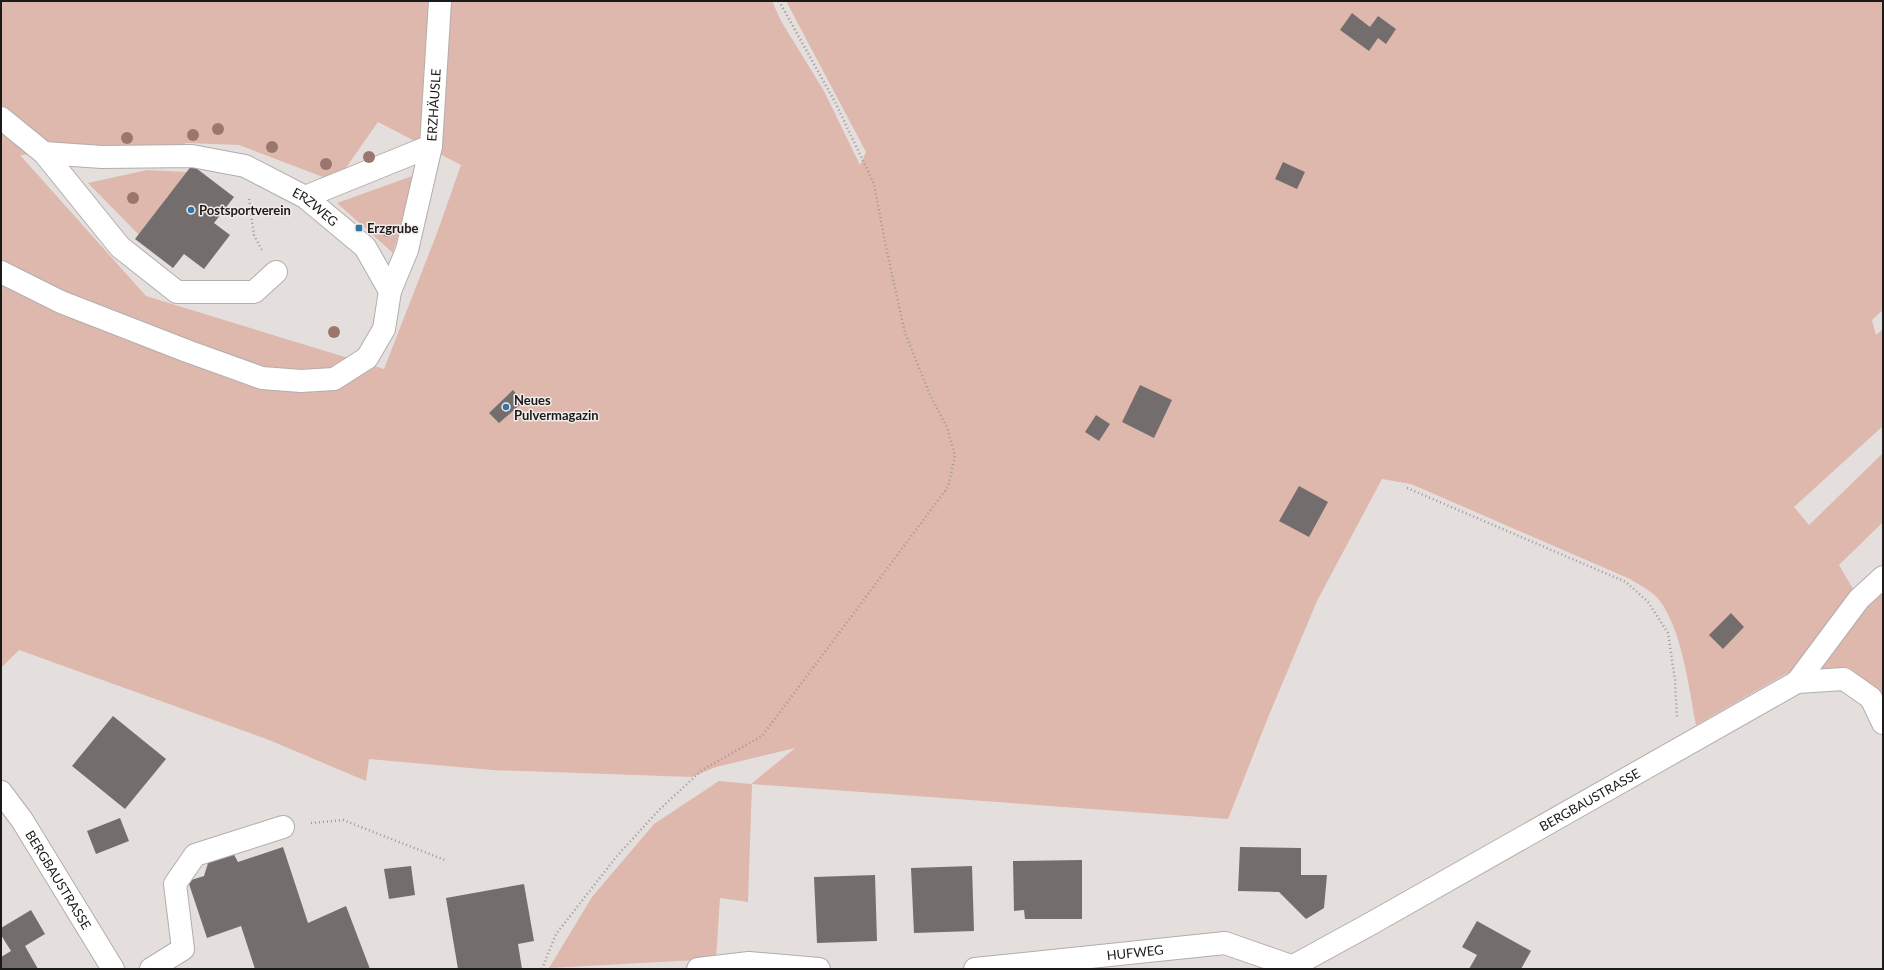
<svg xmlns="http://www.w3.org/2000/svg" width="1884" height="970" font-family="Lato,sans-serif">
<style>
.green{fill:#deb8ad;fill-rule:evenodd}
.building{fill:#736e6d}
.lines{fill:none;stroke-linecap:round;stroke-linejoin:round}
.minor-casing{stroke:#b3adac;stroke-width:24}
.path{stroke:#9d9997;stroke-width:2.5;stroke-dasharray:1 3;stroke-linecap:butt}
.minor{stroke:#fff;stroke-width:22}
.tree{fill:#9a766c}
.poi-dot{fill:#3374ab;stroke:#f1ecea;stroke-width:1.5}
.labels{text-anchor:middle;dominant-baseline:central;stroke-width:3;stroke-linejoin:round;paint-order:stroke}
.street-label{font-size:13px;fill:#1c1a19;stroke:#f1ecea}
.poi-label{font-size:13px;font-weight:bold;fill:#1c1a19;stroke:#f1ecea;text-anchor:start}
</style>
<rect width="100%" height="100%" fill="#e4dfdd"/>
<!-- green -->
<path class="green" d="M1,1h771l9,20 43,70 36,74 6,-13 -80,-151h1097v309l-11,10 4,15 7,-6v97l-89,81 15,18 74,-72v69l-44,43 20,34 24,-22v120l-3,-6 -32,-24 -61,6 -91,52c-7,-37 -14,-94 -36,-124 -6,-9 -21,-16 -30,-22l-219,-95 -29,-5 -65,122 -48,114 -41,104 -476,-35 -4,118 -28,-4 -4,61 -167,9 43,-71 62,-73 65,-43 32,3 44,-36 -79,19 -24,10 -200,-7 -123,-11 -3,22 -97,-41 -250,-90 -18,18zM378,122l83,43 -24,68 -53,136 -238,-73 -126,-141 140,-7 28,-5 51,2 97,37z
M147,170l40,2 -48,63 -51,-52z
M415,175l-22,78 -56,-50z"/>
<!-- building -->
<path class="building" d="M1352,13l18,14 8,-11 18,13 -10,15 -8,-6 -9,13 -29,-21z
M1283,162l22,10 -8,17 -22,-10z
M192,165l42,32 -20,26 16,12 -26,34 -20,-15 -11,14 -38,-29z
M1140,385l32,15 -18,38 -32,-16z
M513,390l10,12 -24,21 -10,-10z
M1096,415l14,9 -11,17 -14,-9z
M1299,486l29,16 -19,35 -30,-16z
M1731,613l13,14 -21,22 -14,-14z
M113,716l53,43 -41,50 -53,-43z
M120,818l9,23 -33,13 -9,-23z
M283,847l25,76 38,-17 24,63h-115l-14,-43 -34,12 -19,-57 16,-5 5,-16 24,-7 5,9z
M1240,847l61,1v27h26l-3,33 -18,11 -27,-27 -41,-1z
M1082,860v59h-57l-1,-9 -10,1 -1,-50z
M411,866l4,29 -26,4 -5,-30z
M972,866l2,65 -60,2 -3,-65z
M875,875l2,66 -60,2 -3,-66z
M524,884l10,57 -16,3 4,25h-64l-12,-71z
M31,910l14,24 -20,12 13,23h-37v-12l10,-6 -10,-16v-7z
M1477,921l54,30 -10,18h-52l8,-14 -15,-8z"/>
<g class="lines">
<!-- minor casing -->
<g class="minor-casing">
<g id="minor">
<path id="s1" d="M1,118l43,35 58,4 90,-1 53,10 60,31 60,50 25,44 -6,38 -17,29 -33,21 -33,2 -39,-3 -75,-27 -126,-49 -60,-30"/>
<path d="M44,153l76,94 57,45h77l22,-20"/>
<path id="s2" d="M305,197l126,-51 9,-145"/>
<path d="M390,291l17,-41 24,-104"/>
<path d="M1797,682l62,-83 24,-22"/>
<path id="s3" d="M1,792l21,28 91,149"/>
<path d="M151,969l32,-20 -8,-65 20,-29 88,-28"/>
<path d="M698,969l51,-6 70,6"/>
<path id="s4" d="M975,969l250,-26 66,23"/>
<path id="s5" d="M1288,969l84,-46 425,-241 47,-3 27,19 12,25"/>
</g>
</g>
<!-- path -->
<path class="path" d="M249,199l5,36 8,15
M1407,488l219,94 22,20 20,31 7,47 2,38
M311,823l32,-3 102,40
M542,969l14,-35 61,-78 42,-46 43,-40 60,-34 186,-249 7,-31 -8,-29 -17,-32 -25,-62 -19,-86 -12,-63 -39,-82 -56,-101"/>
<!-- minor -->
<use href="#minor" class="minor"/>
</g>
<!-- trees -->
<g class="tree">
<circle cx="218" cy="129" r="6"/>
<circle cx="193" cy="135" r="6"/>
<circle cx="127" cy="138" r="6"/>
<circle cx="272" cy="147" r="6"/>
<circle cx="369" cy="157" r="6"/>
<circle cx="326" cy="164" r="6"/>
<circle cx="133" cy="198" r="6"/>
<circle cx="388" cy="231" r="6"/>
<circle cx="334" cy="332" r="6"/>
</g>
<!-- markers -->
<g class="poi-dot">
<circle cx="191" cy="210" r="4"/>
<rect x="355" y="224" width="8" height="8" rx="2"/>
<circle cx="506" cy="407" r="4"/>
</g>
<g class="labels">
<!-- street labels -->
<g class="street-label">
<text stroke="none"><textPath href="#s2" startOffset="177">ERZHÄUSLE</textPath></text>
<text stroke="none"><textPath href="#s1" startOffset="339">ERZWEG</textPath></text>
<text stroke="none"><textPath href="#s5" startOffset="346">BERGBAUSTRASSE</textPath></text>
<text stroke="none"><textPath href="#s3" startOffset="105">BERGBAUSTRASSE</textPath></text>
<text stroke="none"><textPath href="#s4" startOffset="161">HUFWEG</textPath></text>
</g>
<!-- poi labels -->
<g class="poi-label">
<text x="199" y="210">Postsportverein</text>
<text x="367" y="228">Erzgrube</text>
<text x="514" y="400">Neues<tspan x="514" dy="15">Pulvermagazin</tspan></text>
</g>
</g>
<!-- border -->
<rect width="1884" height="970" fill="none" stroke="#1c1a19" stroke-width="4"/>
</svg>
